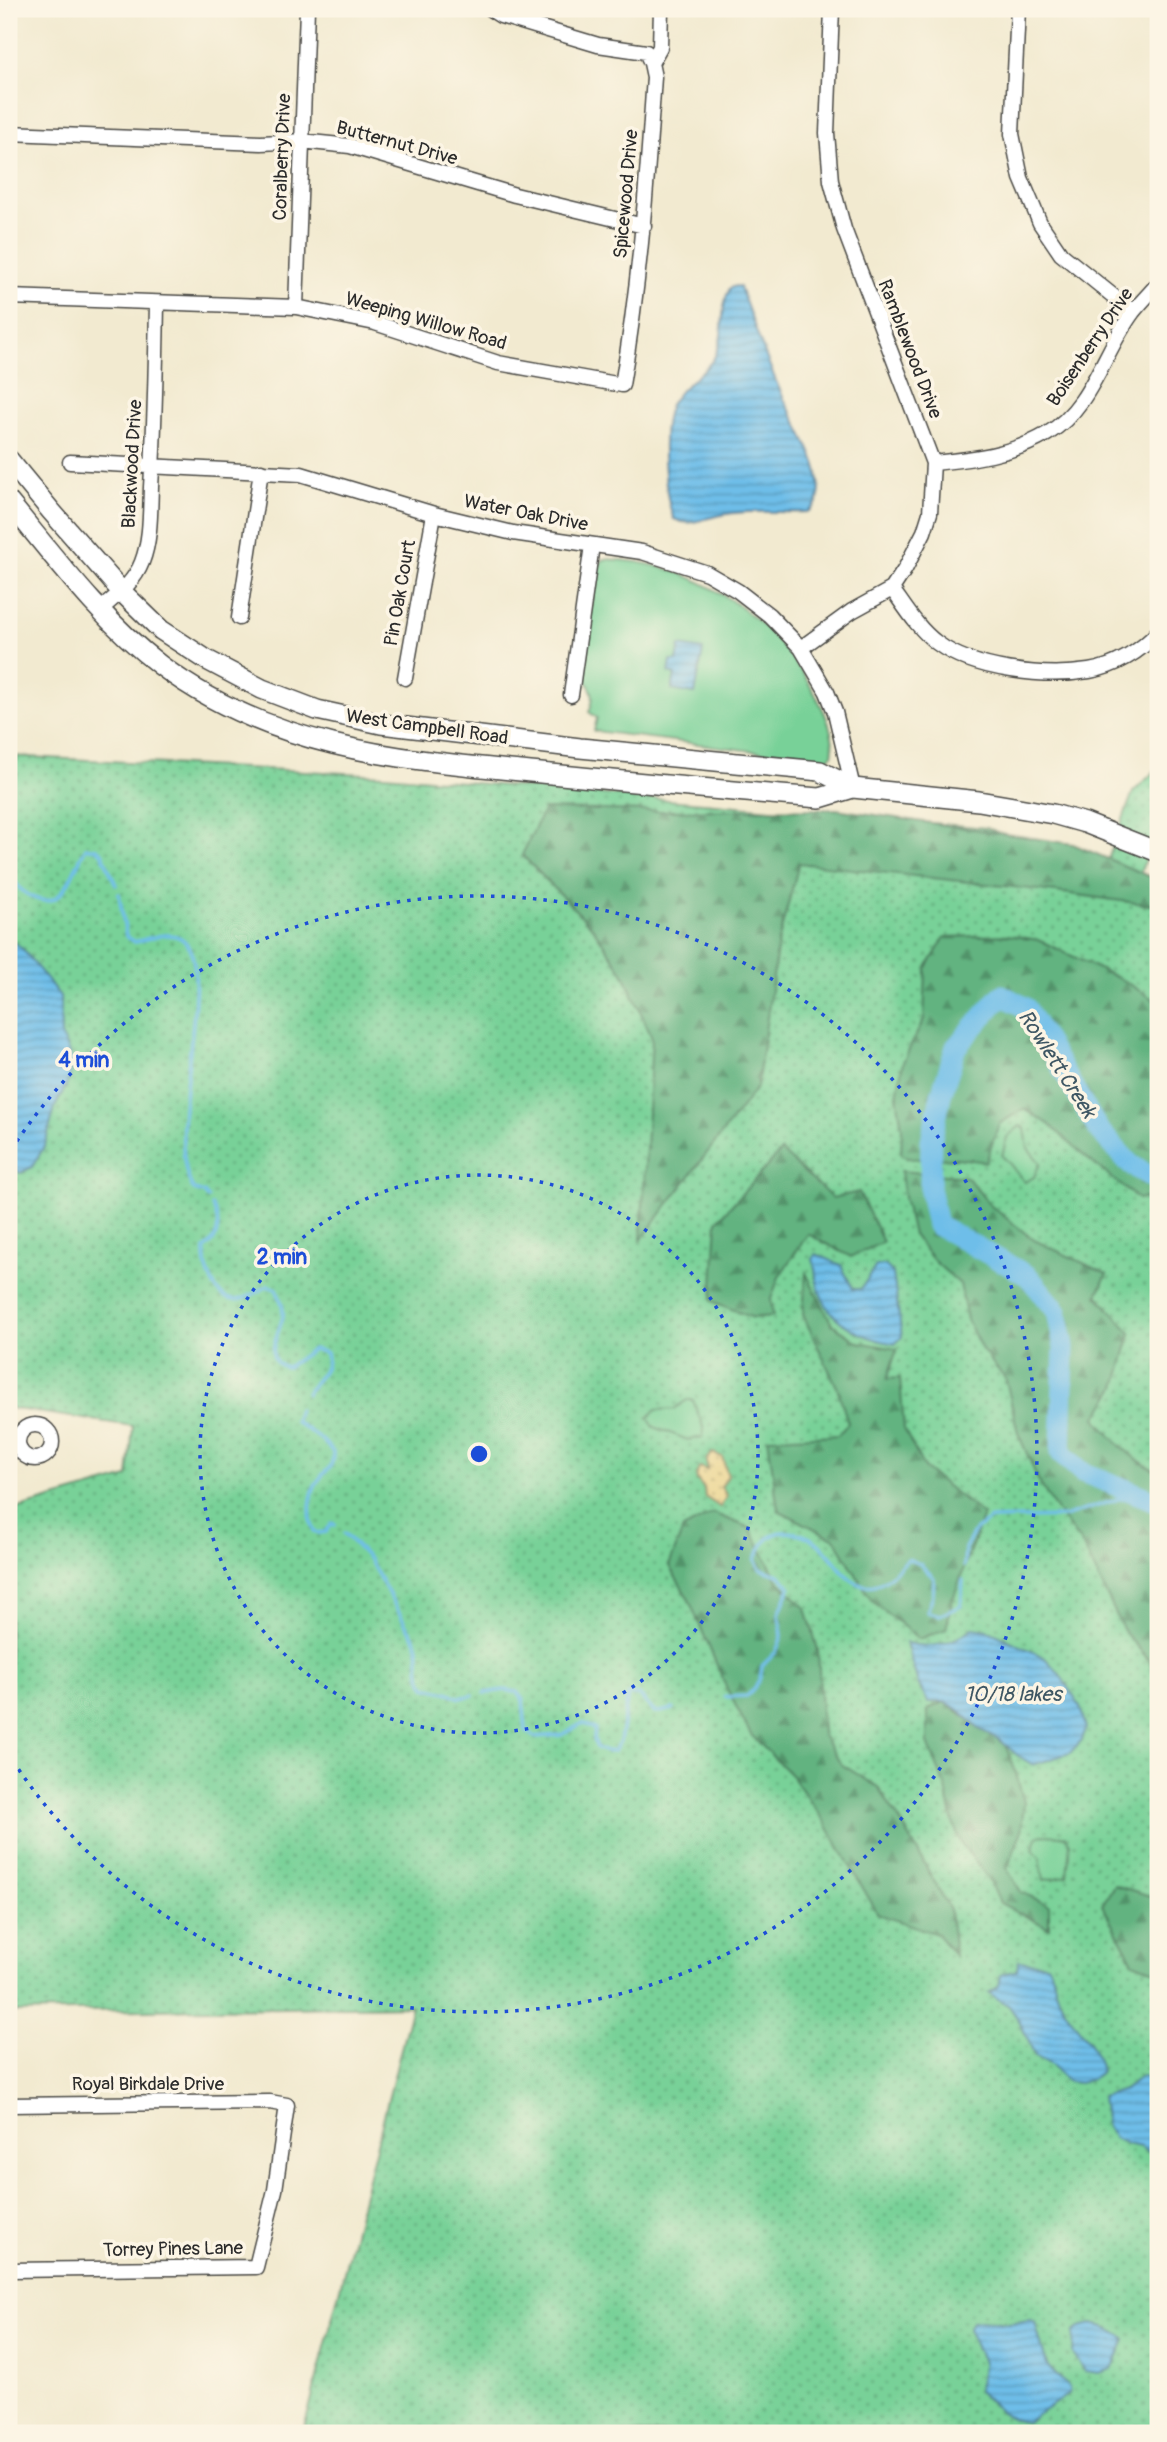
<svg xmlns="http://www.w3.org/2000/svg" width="1167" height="2442" font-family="Pangolin,sans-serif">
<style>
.grass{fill:url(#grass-dots);stroke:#527e62;stroke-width:2}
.forest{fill:url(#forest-firs);stroke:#466f56;stroke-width:2}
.sand{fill:url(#sand-dots);stroke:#8c8264;stroke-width:2}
.park{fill:#78d198;stroke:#527e62;stroke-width:2}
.water{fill:url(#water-rules);stroke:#4c748a;stroke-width:2}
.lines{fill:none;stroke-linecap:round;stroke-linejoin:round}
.stream{stroke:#6ebee9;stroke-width:3.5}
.river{stroke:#6ebee9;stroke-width:21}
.minor-casing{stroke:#494844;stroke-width:17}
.secondary-casing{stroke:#494844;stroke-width:22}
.minor{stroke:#fff;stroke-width:14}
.secondary{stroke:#fff;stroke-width:19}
.ring{fill:none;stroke:#1d4ed8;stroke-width:3.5;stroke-dasharray:3.5 7}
.labels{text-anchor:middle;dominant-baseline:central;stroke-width:7;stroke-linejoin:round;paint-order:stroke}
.street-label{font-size:19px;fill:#2b2b2b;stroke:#fcf5e5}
.water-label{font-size:21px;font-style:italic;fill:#3f5764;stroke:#fcf5e5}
.centre{fill:#1d4ed8;stroke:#fcf5e5;stroke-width:3.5}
.ring-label{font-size:21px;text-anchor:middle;font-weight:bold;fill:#1d4ed8;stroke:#fcf5e5;stroke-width:7;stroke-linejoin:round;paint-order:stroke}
</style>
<defs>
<pattern id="grass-dots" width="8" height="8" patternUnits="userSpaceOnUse" patternTransform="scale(1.75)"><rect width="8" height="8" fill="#78d198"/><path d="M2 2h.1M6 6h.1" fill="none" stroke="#63aa7c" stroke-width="1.8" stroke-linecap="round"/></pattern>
<pattern id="forest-firs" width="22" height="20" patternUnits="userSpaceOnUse" patternTransform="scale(1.75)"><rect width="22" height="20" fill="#62b380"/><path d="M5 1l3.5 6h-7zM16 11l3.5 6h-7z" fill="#519269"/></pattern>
<pattern id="sand-dots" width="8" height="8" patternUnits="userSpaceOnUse" patternTransform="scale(1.75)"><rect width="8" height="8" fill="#eeda9e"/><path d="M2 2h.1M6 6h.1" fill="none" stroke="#cb8" stroke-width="1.8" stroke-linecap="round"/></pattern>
<pattern id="water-rules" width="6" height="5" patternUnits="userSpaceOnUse" patternTransform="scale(1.75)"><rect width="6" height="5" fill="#6ebee9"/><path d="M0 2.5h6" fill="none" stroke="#5b9bbd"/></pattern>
</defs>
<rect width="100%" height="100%" fill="#fcf5e5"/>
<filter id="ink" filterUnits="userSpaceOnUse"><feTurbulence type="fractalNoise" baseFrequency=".0143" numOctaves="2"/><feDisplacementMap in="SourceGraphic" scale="14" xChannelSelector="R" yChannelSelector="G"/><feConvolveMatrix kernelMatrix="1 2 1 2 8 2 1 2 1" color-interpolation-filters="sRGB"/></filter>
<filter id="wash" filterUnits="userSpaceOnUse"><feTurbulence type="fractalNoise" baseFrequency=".00686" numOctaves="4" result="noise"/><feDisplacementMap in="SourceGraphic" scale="28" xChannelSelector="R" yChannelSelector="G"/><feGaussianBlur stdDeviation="1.57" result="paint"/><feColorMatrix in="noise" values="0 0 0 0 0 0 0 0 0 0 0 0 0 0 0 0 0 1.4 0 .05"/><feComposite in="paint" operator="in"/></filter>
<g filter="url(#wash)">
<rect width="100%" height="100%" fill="#f2ead0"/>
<!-- grass -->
<path class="grass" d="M9,756l376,19 602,53 117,42 29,-78 25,-24v66l-3,-1 -18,49 21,8v1543h-855l109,-427 -403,6v-501l119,-34 5,-51 -124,-18z"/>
<!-- forest -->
<path class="forest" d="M544,809l114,2 178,-2 237,35 85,36v26l-102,-14 -257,-29 -21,79 -21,145 -116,153 11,-202 -28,-64 -31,-46 -71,-73z
M1008,935l31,5 85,41 34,21v195l-20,2 -55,-44 -34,-31 -25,-15 -25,15 -13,38 -28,-4 -41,1 -16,-4 1,-27 -5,-32 6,-34 21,-43 2,-50 19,-32z
M781,1151l51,47 27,-6 24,50 -32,15 -43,-23 -29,43 -8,22 2,17 -20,2 -41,-17 5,-80z
M901,1171l66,6 23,28 44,35 73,34 -10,21 34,38 -15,54 -20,31c18,24 35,40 62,54v22l-44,-16 24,23 20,6v172l-10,-20 -23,-26 -43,-89 -24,-31 -19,-31 -21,-49 -12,-53 -24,-30 -15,-30 -7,-36 -25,-22 -22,-27 -9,-37z
M806,1273l26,51 26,18 39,7 -10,30 13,-1 4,51 20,39 59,47 -31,87 -6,27 -27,10 -47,-38 -37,-62 -57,-29 -10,-72 70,-3 10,-12 -11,-36 -34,-72z
M713,1513l37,15 28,53 28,27 12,42 4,84 19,30 37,23 25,38 47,85 5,46 -18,-22 -59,-20 -54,-93 -32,-45 -41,-41 -24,-46 -38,-89 -20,-34 14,-37z
M944,1702l61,42 10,26 9,32 -3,31 -14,36 14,23 28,13v23l-49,-25 -10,-22 -29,-38 -8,-20 -7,-35 -18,-45v-34z
M1114,1885l44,13v74l-25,-10 -31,-57z"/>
<!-- sand -->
<path class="sand" d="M713,1453l9,4 6,19 -7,11 6,9 -7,11 -15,-10 -1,-9c-8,-8 -10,-11 -4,-21l7,3v-11z"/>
<!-- park -->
<path class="park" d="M604,559c92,2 168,57 211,135 9,16 21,42 17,61l-5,4h-10l-223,-28 3,-13 -8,-6c9,-22 0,-23 -8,-42l16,-103z
M1020,1126l5,2 3,20 12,15 -6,14 -9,5c-9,-8 -13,-18 -23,-26l5,-19z
M687,1400h6l10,27v10l-15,3 -34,-13 -6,-9 8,-8 18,-1z
M1042,1835l23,1 5,7 -3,33 -23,4 -4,-23 -7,-7 4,-13z"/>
<!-- water -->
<path class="water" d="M736,286l4,1c14,38 27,76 44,112 9,18 29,52 33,70 3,15 7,35 -10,43 -30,1 -60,-3 -90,4 -16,3 -26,11 -43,3 -10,-22 -14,-88 -5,-112 1,-4 6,-9 9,-13 10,-14 30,-23 37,-38 11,-22 4,-48 15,-68z
M680,646l23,4 -8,44 -23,-4 3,-15 -6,-2 2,-12h6z
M9,940l12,7 39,49 1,39 11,25 -2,18 -15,29 -10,38 -13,22 -11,6 -12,-4z
M816,1254l25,11 12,24h8l15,-23 9,-1 8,8 9,64 -7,7c-34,-6 -68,-22 -77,-58 -3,-9 -2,-18 -5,-27z
M973,1628l14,2 57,27 15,16 21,34 6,21 -4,12 -12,13 -37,12 -16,-10 -17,-15 -21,-11 -21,-20 -14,-7h-16l-10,-19 -12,-40c26,7 45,1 67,-15z
M1018,1961l29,3c9,13 6,22 13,36 13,28 35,39 41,72l-10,7 -12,4 -13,-2 -13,-15 -18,-10 -15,-34 -11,-16 -20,-13 10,-7 2,-11 16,-5z
M1141,2076l14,4 3,4v75l-18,-12 -14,-3 -12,-6 -8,-12 -4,-29 22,-7z
M981,2320l27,3 22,-3 5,2 11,41c6,12 22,18 24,30l-43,29c-17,1 -39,-20 -49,-32 0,-10 7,-17 5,-28l-15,-33 4,-8z
M1092,2324c12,2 26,6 33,16l-13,29 -13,4 -14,-2 -12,-17 1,-23 6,-4z"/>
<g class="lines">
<!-- stream -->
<path class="stream" d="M9,875c6,5 9,13 15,17 39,29 47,-21 62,-44h9l7,5 14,32
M119,894l7,42 9,6c13,-3 34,-12 47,-3 39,27 -23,199 12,251l10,3 4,5
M212,1206c9,16 8,32 -7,43 -1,18 9,52 32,51 11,-1 22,-9 31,-14l8,3c4,8 8,17 7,27 -3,16 -23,46 4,51l26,-18 13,4c5,18 -13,26 -19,41
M299,1410l-4,11 27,19 11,12c0,19 -7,16 -15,29 -9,14 -10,34 -4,50l5,2 7,-1 6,-9 3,2
M344,1533l25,26 40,71c18,22 3,36 17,57l24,6 10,5 13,-3
M964,1566l1,-18 11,-19 15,-10 73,-2 54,-18 27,-3
M484,1693l21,-3 12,2 6,8 3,30 8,7 27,-2 22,-12 12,6 -1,10 3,9 9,4 8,-1 6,-10 8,-46h11l16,18 18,-4
M725,1697l22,-1c10,-9 14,-16 15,-30l14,-14 6,-16 -3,-22 11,-27 -11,-12 -19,-6 -5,-9c6,-13 12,-27 29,-28 46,-1 51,47 79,53 20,4 32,-14 45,-26l12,5 14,14 -1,17 -6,17 13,3 21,-9 2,-26"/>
<!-- river -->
<path class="river" d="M1158,1181l-27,-16 -33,-36 -72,-121 -24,-13 -46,52 -15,48 -10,46 -1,51 7,33 91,51 29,35 7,36 -3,106 21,19 76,30"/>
</g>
</g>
<g filter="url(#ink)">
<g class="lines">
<!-- minor casing -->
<g class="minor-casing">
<path id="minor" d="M490,9l11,7 97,29 48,7 5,11
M1018,9l-6,125 9,44 19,45 21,31 72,58
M9,133l252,10 40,-2 49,5 165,49 129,31
M9,297l287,10 79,16 123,40 124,22c18,-103 25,-204 32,-308l-3,-14 9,-16 1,-38
M296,307l11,-298
M70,462l231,12 133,40 79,19 129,19 65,21 31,18 31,24 32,33 26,44 8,20 18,76
M933,463c39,-4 79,-8 114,-29 45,-27 56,-82 86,-122 8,-10 17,-19 25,-28
M892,589c13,18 26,40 45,54 36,27 108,35 152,28 26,-4 52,-20 69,-39
M100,610c16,-14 34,-27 42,-48 9,-23 8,-51 9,-75 4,-61 5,-123 6,-184
M239,618l22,-147
M801,648l51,-37 40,-22 13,-20 19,-37 6,-19 3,-50 -89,-234 -13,-48 -4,-48 5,-124
M405,678l29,-164
M571,695l21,-150
M18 1442a17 17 0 1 1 34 0a17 17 0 1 1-34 0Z
M9,2105l261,-3 17,3 -12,85 -19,77 -247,3"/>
</g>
<!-- secondary casing -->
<g class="secondary-casing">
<path id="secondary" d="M9,460l42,51 71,81 39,38 46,30 55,29 55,21 64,14 199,24 240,23 33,17 126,13 74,13 32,9 73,29
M9,502c47,57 92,118 151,163 117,88 251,95 391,109 90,9 179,17 269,24l33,-10"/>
</g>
<!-- minor -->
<use href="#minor" class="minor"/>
<!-- secondary -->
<use href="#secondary" class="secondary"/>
</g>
</g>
<!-- distance rings -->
<g class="ring">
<circle cx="479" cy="1454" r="279"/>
<path d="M11 1150A558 558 0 1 1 11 1758"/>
</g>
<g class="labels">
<!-- street labels -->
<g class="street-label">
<text transform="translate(397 143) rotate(15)">Butternut Drive</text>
<text transform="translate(282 157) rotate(-88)">Coralberry Drive</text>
<text transform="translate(626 194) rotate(-85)">Spicewood Drive</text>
<text transform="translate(426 321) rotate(16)">Weeping Willow Road</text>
<text transform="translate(1090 347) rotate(-56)">Boisenberry Drive</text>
<text transform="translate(910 349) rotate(69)">Ramblewood Drive</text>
<text transform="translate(132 464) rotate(-87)">Blackwood Drive</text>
<text transform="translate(526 513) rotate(11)">Water Oak Drive</text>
<text transform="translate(400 593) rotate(-80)">Pin Oak Court</text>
<text transform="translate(427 727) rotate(8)">West Campbell Road</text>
<text x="148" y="2084">Royal Birkdale Drive</text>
<text transform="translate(173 2249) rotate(-1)">Torrey Pines Lane</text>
</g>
<!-- water labels -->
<g class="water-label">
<text transform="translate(1057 1064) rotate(57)">Rowlett Creek</text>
<text x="1013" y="1694">10/18 lakes</text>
</g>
</g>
<circle cx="479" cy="1454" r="10" class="centre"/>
<g class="ring-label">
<text x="84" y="1067">4 min</text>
<text x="282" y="1264">2 min</text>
</g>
<!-- margin -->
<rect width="1167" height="2442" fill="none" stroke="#fcf5e5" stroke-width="35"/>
</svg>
